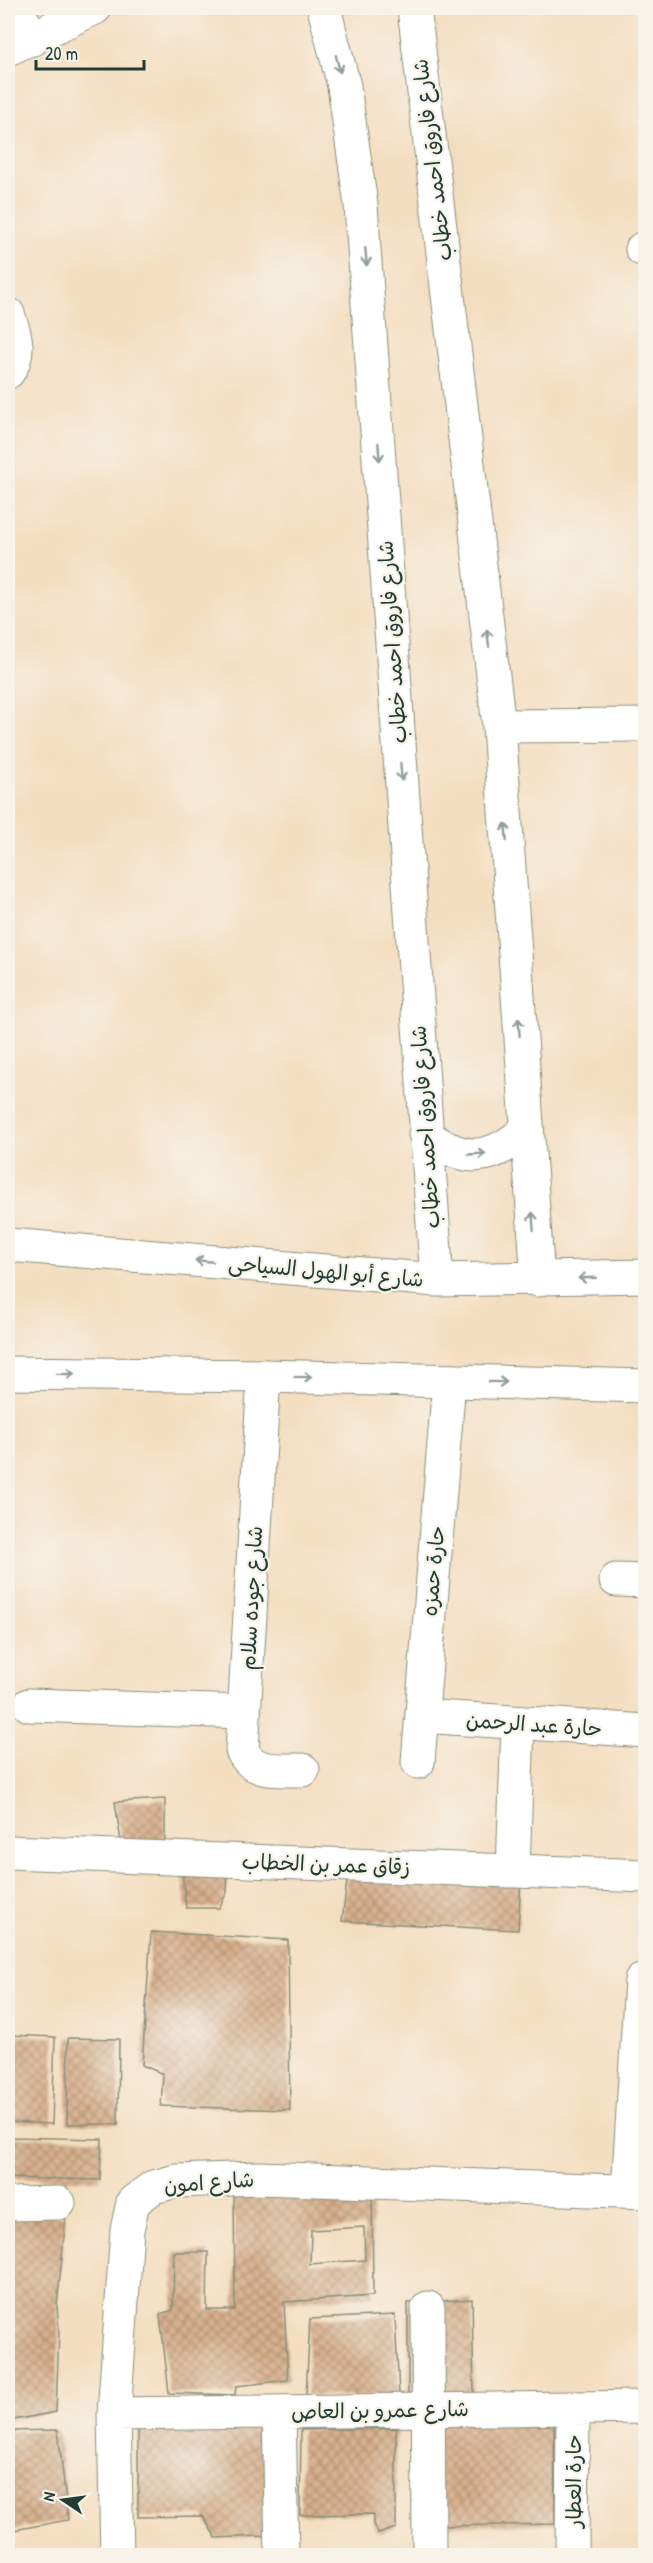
<svg xmlns="http://www.w3.org/2000/svg" width="653" height="2563" font-family="'Patrick Hand','Playpen Sans Arabic',sans-serif">
<style>
.building{fill:url(#building-cross-hatch);fill-rule:evenodd}
.lines{fill:none;stroke-linecap:round;stroke-linejoin:round}
.minor-casing{stroke:#8a8e7a;stroke-width:35}
.tertiary-casing{stroke:#8a8e7a;stroke-width:35}
.secondary-casing{stroke:#8a8e7a;stroke-width:35}
.minor{stroke:#fff;stroke-width:33}
.tertiary{stroke:#fff;stroke-width:33}
.secondary{stroke:#fff;stroke-width:33}
.oneway{stroke:#8f9e9a}
.labels{text-anchor:middle;dominant-baseline:central;stroke-width:4.5;stroke-linejoin:round;paint-order:stroke}
.street-label{font-size:21px;fill:#1f3d34;stroke:#f7f3e8}
</style>
<defs>
<pattern id="building-cross-hatch" width="8" height="8" patternUnits="userSpaceOnUse" patternTransform="scale(1.5)"><rect width="8" height="8" fill="#d8b08d"/><path d="M0 0l8 8M0 8l8-8" fill="none" stroke="#af9074"/></pattern>
</defs>
<rect width="100%" height="100%" fill="#f7f3e8"/>
<filter id="ink" filterUnits="userSpaceOnUse"><feTurbulence type="fractalNoise" baseFrequency=".0167" numOctaves="2"/><feDisplacementMap in="SourceGraphic" scale="12" xChannelSelector="R" yChannelSelector="G"/><feConvolveMatrix kernelMatrix="1 2 1 2 8 2 1 2 1" color-interpolation-filters="sRGB"/></filter>
<filter id="wash" filterUnits="userSpaceOnUse"><feTurbulence type="fractalNoise" baseFrequency=".008" numOctaves="4" result="noise"/><feDisplacementMap in="SourceGraphic" scale="24" xChannelSelector="R" yChannelSelector="G"/><feGaussianBlur stdDeviation="1.35" result="paint"/><feColorMatrix in="noise" values="0 0 0 0 0 0 0 0 0 0 0 0 0 0 0 0 0 1.4 0 .05"/><feComposite in="paint" operator="in"/></filter>
<g filter="url(#wash)">
<rect width="100%" height="100%" fill="#f4dec1"/>
<g id="blocks">
<!-- building -->
<path class="building" d="M165,1799v45l-44,-2 -6,-40z
M181,1859l47,5 -1,28 -8,16h-33z
M349,1865l172,12 -3,53 -176,-9z
M151,1932l137,8 2,170 -129,-4 2,-32 -21,-9z
M8,2035l47,2 -3,87 -44,-2z
M68,2038l51,1 -1,85h-51z
M8,2137l94,2 -2,41 -92,-2z
M372,2188l1,108 -89,6 4,78 -52,6 -1,9 -66,-2 -9,-79 13,-4 1,-58h34l-1,58h28l-1,-118zM364,2227l1,33 -55,4 1,-34z
M8,2212l58,4 -9,90 2,24 -3,82 -48,9z
M472,2299l2,96 -66,-1v-91z
M395,2315l4,79 -46,3 -47,-2 4,-76z
M554,2415l1,109 -118,2 -1,-109z
M268,2427l-2,109 -50,2 -13,-22 -65,1v-88z
M396,2428v100l-18,6 -5,-10v-10l-73,1 1,-85z
M58,2430l10,90 -60,11v-100z"/>
</g>
</g>
<g filter="url(#ink)">
<use href="#blocks" fill-opacity="0" stroke="#8a8e7a" stroke-width="1.5"/>
<g class="lines">
<!-- minor casing -->
<g class="minor-casing">
<path id="minor" d="M16,8l17,31
M642,249l4,1
M8,314c7,20 14,39 0,58
M499,726l147,-1
M264,1376l-22,374c11,25 37,19 61,20
M616,1580l30,1
M29,1705l215,7
M422,1716l224,15
M418,1762l31,-381
M8,1852l638,24
M513,1871l5,-148
M628,2191l13,-210
M8,2204l51,-1
M428,2308l1,248
M279,2412l3,144
M114,2414l532,-7
M117,2556l-3,-142 13,-184 6,-28 20,-15 24,-6 82,-3 387,14
M572,2556l1,-149"/>
</g>
<!-- tertiary casing -->
<g class="tertiary-casing">
<path id="tertiary" d="M8,49l87,-41"/>
</g>
<!-- secondary casing -->
<g class="secondary-casing">
<path id="secondary" d="M324,8l20,78 17,119 76,1075
M414,8l85,718 39,554
M425,1134c38,29 66,28 101,-4
M8,1245l429,35 209,-4
M8,1373l256,3 382,10"/>
</g>
<!-- minor -->
<use href="#minor" class="minor"/>
<!-- tertiary -->
<use href="#tertiary" class="tertiary"/>
<!-- secondary -->
<use href="#secondary" class="secondary"/>
</g>
<!-- one-way arrows -->
<defs><path id="oneway-shaft" d="M-6 0H5M1.5-3L5.5 0L1.5 3" fill="none" stroke-width="1.6" stroke-linecap="round" stroke-linejoin="round" transform="scale(1.5)"/></defs>
<g class="oneway">
<use href="#oneway-shaft" transform="translate(338 64) rotate(76)"/>
<use href="#oneway-shaft" transform="translate(366 257) rotate(85)"/>
<use href="#oneway-shaft" transform="translate(379 452) rotate(86)"/>
<use href="#oneway-shaft" transform="translate(488 638) rotate(-97)"/>
<use href="#oneway-shaft" transform="translate(401 772) rotate(86)"/>
<use href="#oneway-shaft" transform="translate(506 832) rotate(-94)"/>
<use href="#oneway-shaft" transform="translate(519 1027) rotate(-94)"/>
<use href="#oneway-shaft" transform="translate(477 1154) rotate(-3)"/>
<use href="#oneway-shaft" transform="translate(533 1221) rotate(-94)"/>
<use href="#oneway-shaft" transform="translate(204 1261) rotate(-175)"/>
<use href="#oneway-shaft" transform="translate(587 1278) rotate(178)"/>
<use href="#oneway-shaft" transform="translate(66 1374) rotate(1)"/>
<use href="#oneway-shaft" transform="translate(303 1377) rotate(1)"/>
<use href="#oneway-shaft" transform="translate(498 1382) rotate(1)"/>
</g>
</g>
<g class="labels">
<!-- street labels -->
<g class="street-label">
<text transform="translate(432 160) rotate(-97)">شارع فاروق احمد خطاب</text>
<text transform="translate(392 642) rotate(-94)">شارع فاروق احمد خطاب</text>
<text transform="translate(425 1127) rotate(-94)">شارع فاروق احمد خطاب</text>
<text transform="translate(326 1271) rotate(5)">شارع أبو الهول السياحى</text>
<text transform="translate(433 1571) rotate(-85)">حارة حمزه</text>
<text transform="translate(251 1598) rotate(-87)">شارع جوده سلام</text>
<text transform="translate(534 1724) rotate(4)">حارة عبد الرحمن</text>
<text transform="translate(326 1864) rotate(2)">زقاق عمر بن الخطاب</text>
<text transform="translate(209 2182) rotate(-4)">شارع امون</text>
<text transform="translate(380 2410) rotate(-1)">شارع عمرو بن العاص</text>
<text transform="translate(573 2481) rotate(-90)">حارة العطار</text>
</g>
</g>
<!-- margin -->
<rect width="653" height="2563" fill="none" stroke="#f7f3e8" stroke-width="30"/>
<!-- north arrow -->
<g transform="translate(63 2500) rotate(283)" stroke="#f7f3e8" stroke-width="4.5" paint-order="stroke">
<path d="M0-4.5L10 22L0 15L-10 22Z" fill="#1f3d34"/>
<text y="-9" font-size="16" font-weight="bold" text-anchor="middle" fill="#1f3d34">N</text>
</g>
<!-- scale -->
<path d="M36 60v9h108v-9" fill="none" stroke="#1f3d34" stroke-width="3"/>
<text x="45" y="60" font-size="18" fill="#1f3d34" stroke="#f7f3e8" stroke-width="4.5" paint-order="stroke">20 m</text>
</svg>
